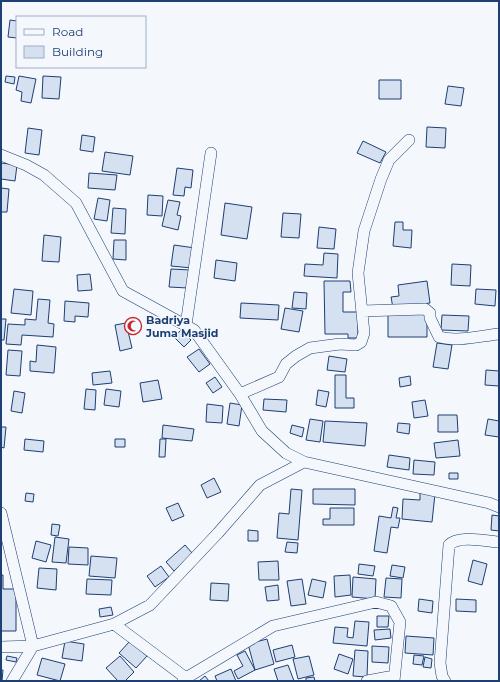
<svg xmlns="http://www.w3.org/2000/svg" width="500" height="682" font-family="Montserrat,sans-serif">
<style>
.building{fill:#d5e0f0;stroke:#1d3f73}
.lines{fill:none;stroke-linecap:round;stroke-linejoin:round}
.street-casing{stroke:#1d3f73;stroke-width:12}
.street{stroke:#f4f7fb;stroke-width:11}
.labels{text-anchor:middle;dominant-baseline:central;stroke-width:3;stroke-linejoin:round;paint-order:stroke}
.poi-label{font-size:11px;font-weight:bold;fill:#1d3f73;stroke:#f4f7fb;text-anchor:start}
</style>
<rect width="100%" height="100%" fill="#f4f7fb"/>
<!-- building -->
<path class="building" d="M10,20l7,1v17l-9,-1z
M6,76l9,1 -1,7 -9,-2z
M19,76l17,3 -5,24 -10,-2 1,-9 -6,-2z
M43,76l18,1 -2,22 -17,-1z
M379,80h22v19h-22z
M448,86l16,2 -3,18 -16,-2z
M427,127l19,1 -1,20 -19,-1z
M28,128l14,2 -3,25 -14,-2z
M82,135l13,2 -2,15 -13,-2z
M363,141l23,11 -6,11 -23,-10z
M105,152l28,4 -3,19 -28,-4z
M1,163l16,2 -2,16 -14,-2z
M177,168l16,2 -2,18 -6,-1 -1,9 -11,-1z
M89,173l28,2 -2,15 -27,-2z
M1,188l8,1 -2,23h-6z
M148,195l15,1 -1,20 -15,-1z
M98,198l12,2 -3,21 -13,-2z
M168,200l12,2 -3,13 4,1 -3,14 -16,-4z
M225,203l27,4 -5,32 -26,-4z
M113,208l13,1 -1,25 -14,-1z
M283,213l18,1 -2,24 -18,-1z
M395,222h8v8h9l-1,18 -18,-2z
M319,227l17,2 -2,20 -17,-1z
M44,235l17,2 -2,25 -17,-1z
M114,240h12v20l-13,-1z
M174,245l21,3 -3,20 -21,-2z
M324,253l14,1 -1,24 -33,-2 1,-12 18,1z
M216,260l21,3 -2,18 -21,-3z
M452,264l19,1 -1,21 -19,-1z
M171,269l19,1 -2,18 -19,-1z
M90,274l2,16 -14,1 -1,-16z
M324,281h26l1,11h-8v20h15v26h-10v-4h-23z
M427,281l3,22 -37,5 -2,-11 8,-1 -1,-11z
M14,289l19,2 -2,24 -20,-2z
M476,289l20,1 -1,16 -20,-2z
M294,292l13,1 -1,16 -14,-1z
M38,299l12,1 -2,23 6,1 -1,13 -31,-2 -1,10 -15,-1 2,-20 17,1v-6l11,1z
M65,301l24,2 -1,14 -13,-1v6l-11,-1z
M241,303l38,2 -1,15 -38,-2z
M285,308l18,3 -4,21 -18,-3z
M388,313h39v24h-39z
M442,315l27,1 -1,15 -27,-1z
M1,319h5l-2,21h-3z
M126,323l6,25 -12,3 -5,-26z
M181,330l10,10 -7,7 -10,-10z
M437,343l15,2 -4,24 -15,-2z
M37,345l19,2 -2,26 -24,-2v-10l6,1z
M199,349l11,15 -11,8 -12,-15z
M8,350l14,1 -2,25 -14,-1z
M329,356l18,3 -2,13 -18,-2z
M486,370l13,1v15l-14,-1z
M110,371l2,12 -19,2 -1,-12z
M335,375h11v23h8v10h-19z
M410,376l1,9 -11,2 -1,-9z
M215,377l7,10 -9,6 -7,-10z
M158,380l4,19 -19,3 -3,-19z
M86,389l10,1 -1,20 -11,-1z
M106,389l15,2 -2,16 -15,-2z
M318,390l11,2 -3,15 -10,-2z
M14,391l11,2 -3,20 -11,-2z
M264,399l23,1 -1,12 -23,-2z
M425,400l3,16 -14,2 -2,-16z
M230,403l12,2 -3,21 -12,-2z
M207,404l16,2 -1,17 -16,-1z
M438,415h19l1,17h-20z
M310,419l13,2 -3,21 -14,-2z
M488,419l11,2v16l-14,-2z
M325,421l42,2 -2,23 -42,-4z
M398,423l12,1 -1,10 -12,-2z
M163,425l31,4 -2,12 -30,-3z
M292,425l12,3 -2,9 -12,-4z
M1,427h5l-2,21 -3,-1z
M25,439l19,2 -1,11 -19,-2z
M115,439h10v8h-10z
M160,439h6l-1,18h-6z
M458,440l2,16 -24,2 -2,-15z
M389,455l21,3 -1,12 -22,-3z
M414,460l21,2 -1,13 -21,-1z
M449,473h9v6h-9z
M214,478l7,14 -14,6 -6,-13z
M291,489l11,1 -4,50 -21,-2 2,-25 10,1z
M313,489h42v16l-42,-1z
M420,492l15,2 -3,28 -30,-3 1,-20 17,1z
M26,493l8,1 -1,8 -8,-1z
M178,503l6,13 -12,5 -6,-13z
M393,507l5,1 -2,10h4l-2,10 -7,-1 -4,26 -13,-2 5,-35 12,2z
M330,508h24v17h-31v-6h7z
M492,515l7,1v15l-8,-1z
M52,524l8,1 -2,11 -7,-1z
M248,530l10,1v10h-10z
M55,537l14,2 -3,24 -14,-1z
M36,541l15,4 -5,17 -14,-4z
M287,542l11,1 -1,10 -12,-1z
M185,545l8,9 -19,17 -8,-9z
M69,547l19,1v17l-20,-1z
M91,556l26,2 -2,20 -26,-2z
M473,560l14,4 -5,21 -14,-4z
M278,561l1,19h-20l-1,-18z
M359,564l16,2 -2,10 -15,-2z
M392,565l13,2 -2,11 -13,-2z
M161,566l8,11 -14,10 -8,-11z
M39,568l18,1 -1,21 -19,-2z
M1,575h2v14h13v42h-15z
M350,575l1,20 -16,2 -1,-21z
M353,577l23,2 -1,20 -23,-2z
M386,578l16,1 -1,19 -17,-1z
M87,579l25,1 -1,15 -25,-1z
M302,579l4,25 -15,2 -4,-25z
M312,579l14,3 -3,16 -15,-3z
M211,583l18,1 -1,17 -18,-1z
M278,585l1,15 -12,1 -2,-14z
M419,599l14,2 -1,12 -14,-2z
M456,599l20,1v12l-20,-1z
M111,607l2,8 -13,2 -1,-8z
M377,616h12l-1,11h-11z
M355,621l14,1 -2,24 -34,-3 2,-16 13,1 -1,9 6,1z
M390,629l1,9 -16,2 -1,-10z
M406,636l28,2 -1,17 -28,-2z
M267,639l7,25 -19,6 -7,-26z
M65,641l19,3 -2,17 -20,-3z
M130,641l17,15 -11,12 -17,-15z
M292,645l3,12 -19,5 -3,-12z
M372,646l17,1 -1,16 -16,-1z
M355,650l13,1 -1,26 -14,-1z
M245,651l10,19 -17,9 -4,-8 9,-5 -6,-11z
M339,654l14,5 -5,15 -14,-5z
M414,655l10,1 -2,9 -9,-1z
M7,656l10,2 -1,4 -10,-2z
M120,656l14,16 -9,9h-7l-12,-13z
M309,656l5,19 -16,4 -5,-20z
M425,657l7,2 -1,9 -8,-1z
M42,658l23,6 -5,17 -23,-6z
M288,665l6,16h-16l-4,-12z
M231,669l5,12h-19l-2,-5z
M1,670h2l-1,11h-1z
M205,676l4,5h-10z
M314,677l1,4h-9v-3z"/>
<g class="lines">
<!-- street casing -->
<g class="street-casing">
<path id="street" d="M1,155l25,10 18,10 32,28 47,88 71,39 46,64 22,37 24,22 18,9
M362,311l63,-2 5,4v5l9,19c20,5 40,-1 60,-3
M186,325l25,-172
M240,394l39,-17 7,-13 10,-8 14,-8 30,-4 16,1 5,-3 3,-9 -6,-60 6,-42 17,-52 8,-19 20,-20
M1,513l32,133 -32,1
M114,624l72,54 2,3
M12,681l21,-35 81,-22 36,-19 68,-72 42,-48 44,-23 185,41 10,4
M183,681l3,-3 87,-52 103,-24 15,4 9,16 -6,59
M367,681l27,-5
M445,681l-3,-5 -2,-13 9,-118c10,-10 36,-4 50,-3"/>
</g>
<!-- street -->
<use href="#street" class="street"/>
</g>
<!-- icons -->
<defs>
<g id="mosque-ring" transform="scale(0.9)"><circle r="9.5" fill="#f4f7fb" stroke="#c62828" stroke-width="1.5"/><path d="M3.5-4.9A6 6 0 1 0 3.5 4.9A5 5 0 1 1 3.5-4.9Z" fill="#c62828"/></g>
</defs>
<g fill-rule="evenodd">
<use href="#mosque-ring" x="133" y="326"/>
</g>
<g class="labels">
<!-- poi labels -->
<g class="poi-label">
<text x="146" y="320">Badriya<tspan x="146" dy="13">Juma Masjid</tspan></text>
</g>
</g>
<!-- border -->
<rect width="500" height="682" fill="none" stroke="#1d3f73" stroke-width="4"/>
<!-- legend -->
<rect x="16" y="16" width="130" height="52" fill="#f4f7fb" stroke="#9eadc5"/>
<rect x="24" y="29" width="20" height="6" fill="#f4f7fb" stroke="#9eadc5"/>
<text x="52" y="36" font-size="12" fill="#1d3f73">Road</text>
<rect x="24" y="46" width="20" height="12" fill="#d5e0f0" stroke="#9eadc5"/>
<text x="52" y="56" font-size="12" fill="#1d3f73">Building</text>
</svg>
